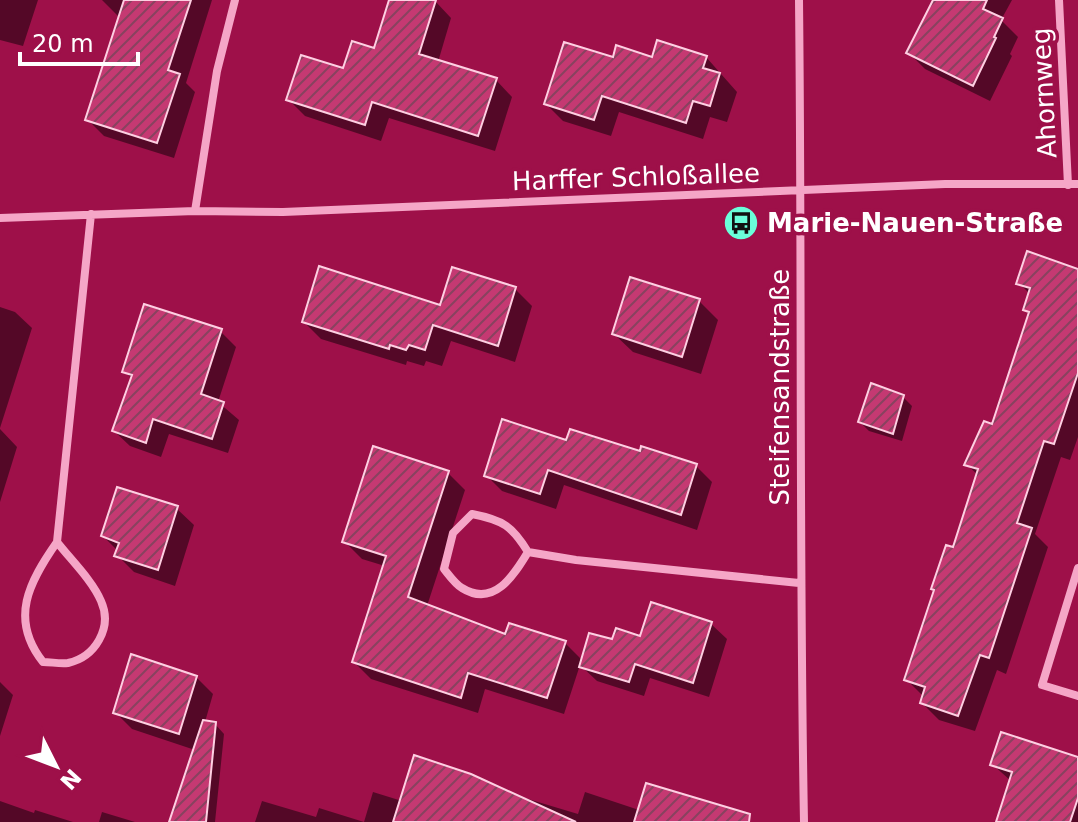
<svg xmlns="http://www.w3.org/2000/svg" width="1078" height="822" font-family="'DejaVu Sans',sans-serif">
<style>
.shadow{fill:#0007}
.building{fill:url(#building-hatch);stroke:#fecfe2;stroke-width:2}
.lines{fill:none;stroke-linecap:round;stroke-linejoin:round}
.minor{stroke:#f5a6c7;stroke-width:8}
.labels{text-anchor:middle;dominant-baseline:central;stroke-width:7;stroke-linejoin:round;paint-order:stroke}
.street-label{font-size:26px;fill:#fff;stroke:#9e1049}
.poi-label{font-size:26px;font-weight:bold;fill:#fff;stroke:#9e1049;text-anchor:start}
</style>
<defs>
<pattern id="building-hatch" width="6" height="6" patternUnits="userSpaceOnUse" patternTransform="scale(2)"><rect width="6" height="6" fill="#c53972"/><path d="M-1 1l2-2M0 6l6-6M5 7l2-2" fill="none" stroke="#88425f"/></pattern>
</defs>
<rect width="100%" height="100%" fill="#9e1049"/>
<!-- shadow -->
<path class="shadow" d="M0,0h38l-15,46 -23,-6z
M212,0l-26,83 9,9 -21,66 -70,-22 -17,-17 33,-101 -18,-18z
M391,0l44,1 16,17 -13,44 58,18 16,17 -17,54 -106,-33 -8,23 -76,-25 -16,-16 55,-29 31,-21z
M935,0h77l-11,20 17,17 -8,17 2,2 -22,45 -65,-32 -16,-16z
M706,57l31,35 -10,30 -17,-5 -7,22 -84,-27 -8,24 -48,-15 -17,-17 107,-45z
M1078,271v166l-8,23 -9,-3 -26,77 13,13 -42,127 -9,-4 -22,61 -36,-11 -17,-17 2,-6 -18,-18 48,-130 24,-74 -12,-11 28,-38 37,-111 -6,-5 5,-16 -11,-11z
M515,289l17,17 -17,56 -64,-21 -9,25 -16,-5 -2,5 -17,-5 -1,4 -85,-26 -17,-17 137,-14z
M699,301l19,19 -17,54 -68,-22 -19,-18z
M0,307l15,5 17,16 -32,100z
M220,331l16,16 -18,55 21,18 -11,33 -59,-19 -8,23 -31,-11 -16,-15 18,-52 -7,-8z
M903,397l9,9 -10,35 -33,-10 -9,-9z
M0,429l17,18 -17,55z
M641,453l55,13 16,16 -15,48 -133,-45 -8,24 -54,-18 -16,-16z
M448,473l17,17 -38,116 79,31 58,5 19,19 30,-19 29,-3 69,-15 16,15 -18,58 -59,-19 -6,18 -47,-15 -17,-16 -16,49 -79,-25 -7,24 -107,-34 -17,-17 31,-96 -23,-7 -17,-17z
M176,508l18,17 -19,61 -41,-14 -17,-17 1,-4 -15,-15z
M196,677l17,17 -8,28 10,2 9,10 -9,88h-44l24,-72 -63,-21 -17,-17z
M0,682l13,13 -13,41z
M1078,759v63h-80l13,-41 -19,-17z
M373,792l29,9 106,-8 70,21 7,-22 54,18 93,12h-477l7,-21 54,16 3,-9 45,14z
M0,801l34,12 1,-3 38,12h-73z
M102,812l33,10h-36z"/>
<!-- building -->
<path class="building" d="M124,0h67l-23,70 12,4 -23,69 -72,-23z
M389,0h47l-17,54 78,24 -19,58 -106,-34 -7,23 -79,-25 15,-45 42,13 9,-27 22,7z
M933,0h54l-4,9 20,9 -9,19 2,1 -23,48 -67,-33z
M657,40l50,16 -4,12 17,5 -10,33 -17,-5 -7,22 -84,-27 -8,24 -50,-16 20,-62 49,15 3,-12 36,12z
M1027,251l51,18v104l-24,71 -10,-3 -27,82 15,5 -43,130 -9,-3 -22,61 -38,-13 5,-16 -21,-7 30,-90 -3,-1 15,-44 7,2 25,-78 -14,-4 20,-44 8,3 37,-112 -6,-2 7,-22 -14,-4z
M319,266l121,39 12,-38 64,20 -18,59 -65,-21 -8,25 -16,-5 -3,5 -16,-5 -1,4 -87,-27z
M630,277l70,22 -18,58 -70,-23z
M144,304l78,25 -21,65 23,8 -12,37 -59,-20 -7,24 -34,-12 20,-56 -10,-3z
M871,383l33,12 -11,39 -35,-12z
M502,419l64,21 4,-11 70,22 1,-5 56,18 -16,51 -133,-45 -8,24 -56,-18z
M373,446l76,25 -41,126 97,37 4,-11 57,18 -19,57 -79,-25 -7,25 -109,-36 34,-106 -44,-14z
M117,487l61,19 -20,64 -44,-14 5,-13 -18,-7z
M651,602l61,20 -19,61 -58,-19 -6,18 -50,-15 10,-34 23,6 4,-11 24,8z
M131,654l66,22 -18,58 -66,-21z
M203,720l13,2 -10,100h-37z
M1001,732l77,25v41l-8,24h-74l16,-50 -22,-7z
M414,755l57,19 105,48h-183z
M646,783l104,31 -1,8h-115z"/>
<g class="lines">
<!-- minor -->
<path class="minor" d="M799,0c3,274 0,548 5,822
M1059,0l9,185
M195,211l22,-140 18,-71
M0,218l195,-7 88,1 662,-28h133
M57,542c-28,40 -48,77 -14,120 8,0 17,2 25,1 27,-6 45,-35 33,-62 -9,-21 -30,-41 -44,-59l34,-328
M528,552c-16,-26 -25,-32 -56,-38l-19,19 -9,36c5,6 11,15 18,19 32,20 52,-13 66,-36l48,8 223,23
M1078,568l-36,117 36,11"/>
</g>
<!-- icons -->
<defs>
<g id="bus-disc" transform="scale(1.8)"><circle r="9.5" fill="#6affda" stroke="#9e1049"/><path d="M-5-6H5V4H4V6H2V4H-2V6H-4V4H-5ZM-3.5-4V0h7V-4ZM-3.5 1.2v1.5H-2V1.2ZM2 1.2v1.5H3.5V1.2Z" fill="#111"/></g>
</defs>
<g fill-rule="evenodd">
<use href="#bus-disc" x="741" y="223"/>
</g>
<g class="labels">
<!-- street labels -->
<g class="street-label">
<text transform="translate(1044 93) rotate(-93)">Ahornweg</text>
<text transform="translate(636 177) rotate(-2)">Harffer Schloßallee</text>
<text transform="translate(780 387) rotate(-90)">Steifensandstraße</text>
</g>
<!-- poi labels -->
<g class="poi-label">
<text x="767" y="223">Marie-Nauen-Straße</text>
</g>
</g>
<!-- north arrow -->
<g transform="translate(56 766) rotate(132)" stroke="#9e1049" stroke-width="6" paint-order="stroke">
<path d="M0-6L14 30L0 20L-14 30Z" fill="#ffffff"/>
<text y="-12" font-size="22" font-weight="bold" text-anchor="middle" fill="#ffffff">N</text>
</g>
<!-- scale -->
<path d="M20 52v12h118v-12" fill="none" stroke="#ffffff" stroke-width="4"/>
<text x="32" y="52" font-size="24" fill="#ffffff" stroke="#9e1049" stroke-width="6" paint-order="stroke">20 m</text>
</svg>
